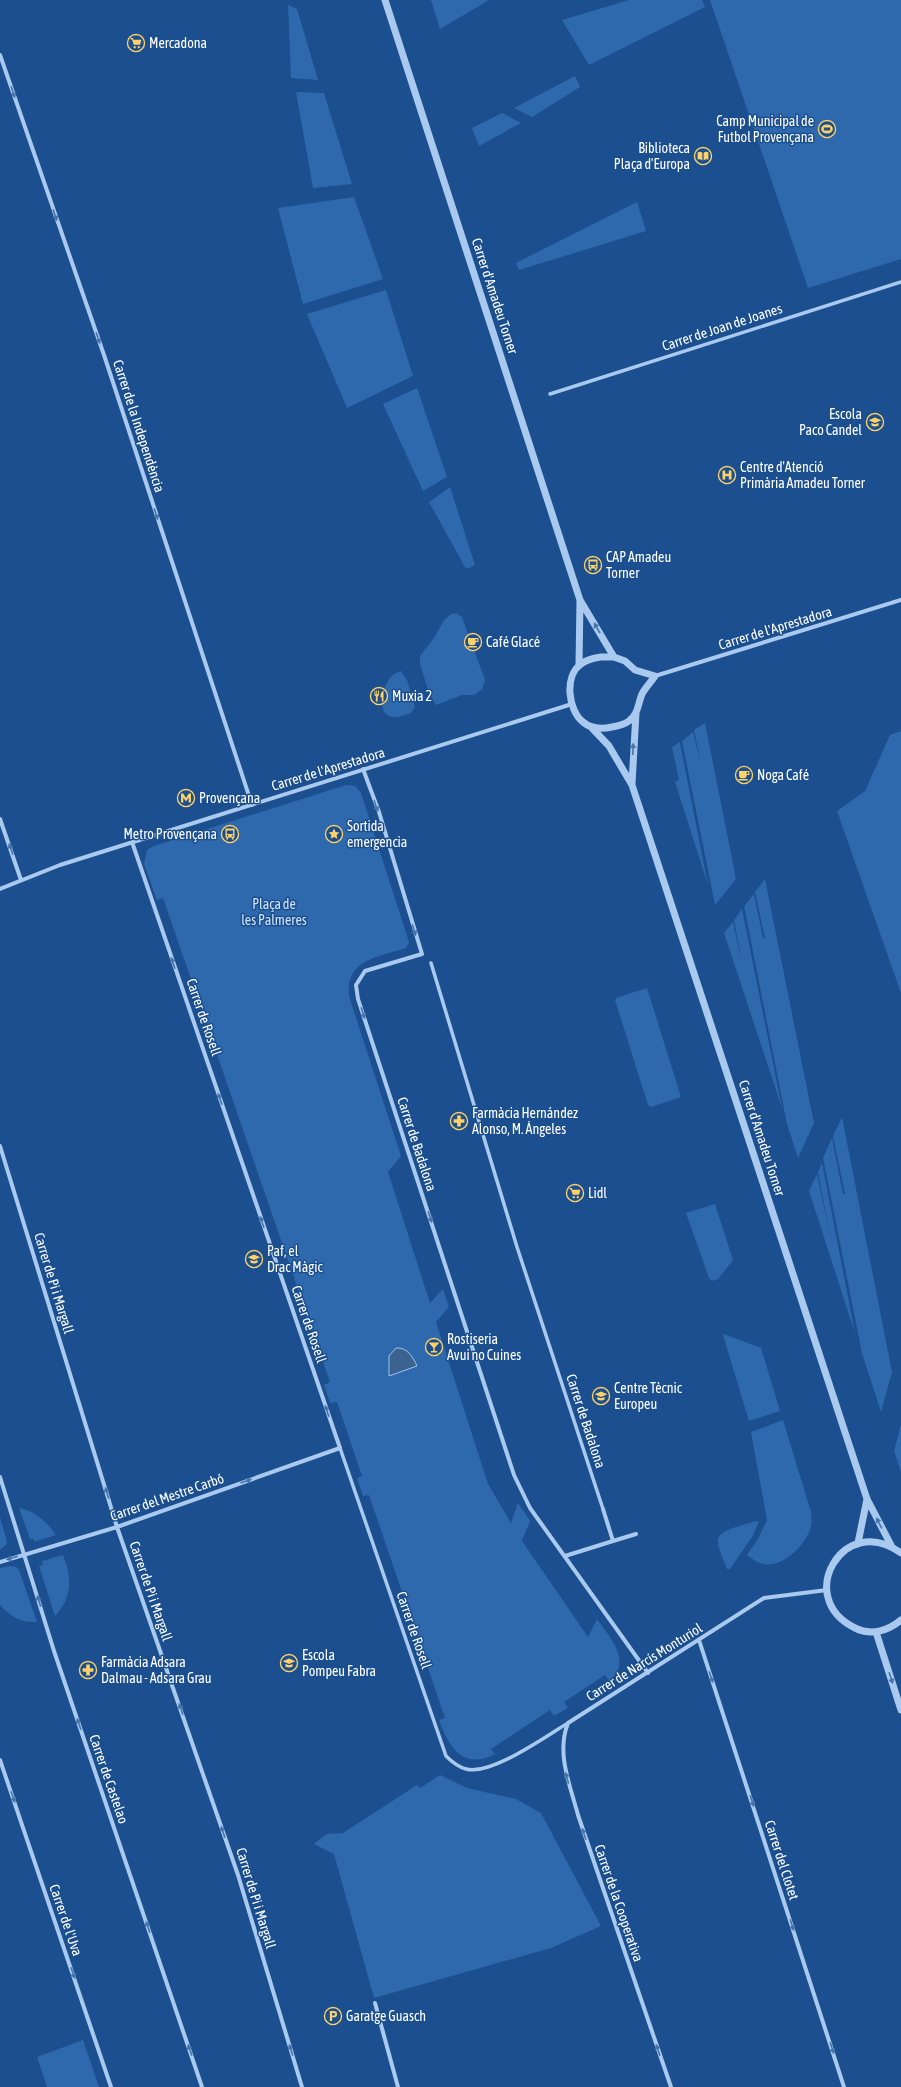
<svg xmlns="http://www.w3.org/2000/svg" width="901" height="2087" font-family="'Asap Condensed',sans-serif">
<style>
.green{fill:#2e69ad}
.water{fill:#3c6290;stroke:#9cc4f0}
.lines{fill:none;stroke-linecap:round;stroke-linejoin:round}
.pedestrian{stroke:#a9c9ee;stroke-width:3.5}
.minor{stroke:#a9c9ee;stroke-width:4}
.tertiary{stroke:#a9c9ee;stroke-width:7}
.oneway{fill:#4674ac}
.labels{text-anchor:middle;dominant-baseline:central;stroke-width:3;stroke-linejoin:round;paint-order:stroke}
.poi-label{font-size:14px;fill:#fff;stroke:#1b4f8f;text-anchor:start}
.street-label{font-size:14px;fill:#fff;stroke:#1b4f8f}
.park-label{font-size:14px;fill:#cfe3fa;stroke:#1b4f8f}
</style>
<rect width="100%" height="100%" fill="#1b4f8f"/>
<!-- green -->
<path class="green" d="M431,0h58l-49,29z
M629,0h73l3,7 -116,58 -27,-45z
M710,0h191v259l-93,29z
M288,5l9,4 21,71 -27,-2z
M575,76l5,11 -48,30 -18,-9z
M296,92l28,1 28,91 -39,4z
M502,113l19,10 -42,23 -7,-18z
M354,197l29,82 -80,25 -25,-96z
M637,202l9,29 -127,39 -3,-7z
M386,290l27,86 -66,32 -40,-94z
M417,388l30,89 -24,14 -40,-87z
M450,487l25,78 -9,4 -37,-67z
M456,613l6,4 23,63 -3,9 -8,6h-12l-26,10 -7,-12 -9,-29v-8l14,-18 10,-18 7,-6z
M401,671l6,9 8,27 -4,6c-6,2 -13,5 -19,4 -19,-3 -8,-44 9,-46z
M705,723l31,156 -21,26 -33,-164 11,-9 8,32 -7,-34z
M901,731v262l-64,-182 28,-20 25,-56z
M680,742v1l28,142 -33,-103 4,-2 -7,-33z
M346,785l9,1 6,7 48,149 -3,6c-27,9 -61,11 -57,48l52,160 -13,16 42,131 13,-14 6,18 -13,15 52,162 23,39 7,-20 12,18 -8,20 66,96 9,-18c13,19 36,42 12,62l-4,-6 -41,27 4,6 -14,8 -4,-6 -59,39 4,5c-32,17 -47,-8 -56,-34l6,-2 -76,-223 -6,1 -6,-18 5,-2 -25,-74 -7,1 -6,-18 6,-3 -167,-484 -6,2 -13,-36 3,-14 7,-4z
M765,879l49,244 -16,35 -11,-34 -43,-218 10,-12 9,44h2l-10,-46z
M742,909l40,199 -58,-175 9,-11 10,45 -9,-47z
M647,988l34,109 -30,10 -3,-2 -33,-105 1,-2z
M842,1117l50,255 -11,40 -19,-59 -39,-195 9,-20 11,56h2l-12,-58z
M822,1163l33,170 -46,-142 8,-17 13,62 -12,-64z
M715,1204l18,56 -15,19 -6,2 -3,-3 -23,-65z
M724,1334l37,14 19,63 -31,10 -26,-86z
M783,1420l28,92c1,8 1,15 -3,22 -6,14 -27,34 -44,30 -6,-1 -12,-5 -17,-9l11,-16 9,-19 -16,-88z
M901,1424v48l-7,-21z
M19,1508c16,3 28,14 37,27l-22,7 -1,-3h-3z
M0,1517l7,25 -1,3 -6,5z
M756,1521l3,1 -7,15 -22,32h-3c-3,-8 -10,-22 -9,-30 2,-10 30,-15 38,-18z
M63,1555c9,22 10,42 -8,61l-16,-50 4,-1 -1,-4z
M10,1566l6,1 3,3 18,52c-16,1 -26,-5 -37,-17v-37z
M440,1775l27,13 49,11 25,14 60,113 -50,22 -177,50 -40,-144 -20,-10 13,-10 16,-1 74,-48 3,3z
M83,2040l16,47h-52l-10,-30z"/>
<!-- water -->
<path class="water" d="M396,1348c11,-1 17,9 21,18l-28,10v-20z"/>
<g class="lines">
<!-- pedestrian -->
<path class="pedestrian" d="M550,394l351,-112
M431,963l86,284 86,262
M340,1448l106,308c6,6 12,11 20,13 25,7 80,-33 102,-46"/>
<!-- minor -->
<path class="minor" d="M0,55l104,300 148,450
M655,676l246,-76
M363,769l16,43 43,142 -57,17 -9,14 2,14 156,476 16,33 118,165
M0,819l21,61
M0,889l60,-24 512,-161
M0,1146l117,381 121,348 64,212
M0,1477l54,174 148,436
M613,1541l23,-7
M565,1556l48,-15 -10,-32
M0,1562l117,-35 223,-79 -208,-606
M699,1640l145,447
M0,1760l111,327
M375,2003l23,84
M671,2087l-93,-272c-8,-30 -22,-62 -10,-92l196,-125 63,-8"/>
<!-- tertiary -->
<path class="tertiary" d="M385,0l195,600 34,57
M601,657h13l11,4 10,9 20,6c-4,6 -10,12 -13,18 -4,9 -3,19 -13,27 -4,3 -11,5 -17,6 -9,2 -21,2 -29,-5 -15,-12 -19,-46 -2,-58 5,-4 13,-6 20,-7z
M579,665l1,-65
M591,727l18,19 23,39 235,714 25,48
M632,784l4,-71
M858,1543l9,-44
M901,1553c-57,-42 -108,45 -46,75 16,8 33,3 46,-8
M876,1632l25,78"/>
</g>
<!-- one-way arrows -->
<defs><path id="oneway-solid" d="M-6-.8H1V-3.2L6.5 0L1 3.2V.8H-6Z"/></defs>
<g class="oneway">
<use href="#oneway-solid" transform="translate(13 92) rotate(71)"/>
<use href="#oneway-solid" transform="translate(55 215) rotate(71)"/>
<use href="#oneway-solid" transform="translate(98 338) rotate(71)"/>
<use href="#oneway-solid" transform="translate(156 514) rotate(72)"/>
<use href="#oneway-solid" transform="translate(597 628) rotate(-120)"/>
<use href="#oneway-solid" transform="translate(633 749) rotate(-88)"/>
<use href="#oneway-solid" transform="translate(376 806) rotate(71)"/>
<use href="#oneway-solid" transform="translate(11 849) rotate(-109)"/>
<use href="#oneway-solid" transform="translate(414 930) rotate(73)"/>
<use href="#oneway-solid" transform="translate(173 963) rotate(-109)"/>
<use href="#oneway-solid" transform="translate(363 1013) rotate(72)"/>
<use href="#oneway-solid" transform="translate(220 1099) rotate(-109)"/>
<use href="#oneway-solid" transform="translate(430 1217) rotate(72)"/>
<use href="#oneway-solid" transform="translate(262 1222) rotate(-109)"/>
<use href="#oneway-solid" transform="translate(327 1411) rotate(-109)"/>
<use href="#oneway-solid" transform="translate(246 1481) rotate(-19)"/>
<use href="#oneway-solid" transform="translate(107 1493) rotate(-107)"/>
<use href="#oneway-solid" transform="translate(879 1523) rotate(-118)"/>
<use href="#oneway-solid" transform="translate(12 1558) rotate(164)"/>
<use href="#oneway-solid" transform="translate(39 1601) rotate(-107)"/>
<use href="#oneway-solid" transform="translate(711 1677) rotate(71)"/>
<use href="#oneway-solid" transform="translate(891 1678) rotate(72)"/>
<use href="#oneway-solid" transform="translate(181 1709) rotate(-109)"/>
<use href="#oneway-solid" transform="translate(79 1724) rotate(-109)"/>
<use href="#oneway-solid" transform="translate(567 1778) rotate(-105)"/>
<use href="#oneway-solid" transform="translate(13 1797) rotate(71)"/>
<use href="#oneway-solid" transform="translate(752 1801) rotate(72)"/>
<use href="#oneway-solid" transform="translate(223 1832) rotate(-109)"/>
<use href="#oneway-solid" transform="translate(584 1834) rotate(-109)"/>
<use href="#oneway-solid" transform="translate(792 1925) rotate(72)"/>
<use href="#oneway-solid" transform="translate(148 1927) rotate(-109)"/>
<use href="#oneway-solid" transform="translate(73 1973) rotate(71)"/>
<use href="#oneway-solid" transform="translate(832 2048) rotate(72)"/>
<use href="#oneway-solid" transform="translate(190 2050) rotate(-109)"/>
<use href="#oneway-solid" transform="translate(291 2050) rotate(-107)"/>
<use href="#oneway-solid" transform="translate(658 2050) rotate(-109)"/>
</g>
<!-- icons -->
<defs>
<g id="supermarket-ring" transform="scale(0.9)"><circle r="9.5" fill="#1b4f8f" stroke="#ffd166" stroke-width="1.5"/><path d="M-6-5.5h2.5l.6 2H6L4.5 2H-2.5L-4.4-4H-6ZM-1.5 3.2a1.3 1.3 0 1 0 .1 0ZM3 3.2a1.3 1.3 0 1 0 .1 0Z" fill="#ffd166"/></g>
<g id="stadium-ring" transform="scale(0.9)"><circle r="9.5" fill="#1b4f8f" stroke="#ffd166" stroke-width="1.5"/><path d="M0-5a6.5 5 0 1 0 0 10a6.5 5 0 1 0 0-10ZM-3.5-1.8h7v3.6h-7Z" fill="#ffd166"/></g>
<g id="library-ring" transform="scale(0.9)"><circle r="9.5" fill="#1b4f8f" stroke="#ffd166" stroke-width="1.5"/><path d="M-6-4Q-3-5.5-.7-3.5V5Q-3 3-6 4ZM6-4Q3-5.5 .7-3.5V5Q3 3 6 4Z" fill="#ffd166"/></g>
<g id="school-ring" transform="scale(0.9)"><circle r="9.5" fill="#1b4f8f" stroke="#ffd166" stroke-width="1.5"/><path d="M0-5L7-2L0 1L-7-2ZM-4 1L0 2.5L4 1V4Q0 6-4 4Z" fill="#ffd166"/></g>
<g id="hospital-ring" transform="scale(0.9)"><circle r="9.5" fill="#1b4f8f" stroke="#ffd166" stroke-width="1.5"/><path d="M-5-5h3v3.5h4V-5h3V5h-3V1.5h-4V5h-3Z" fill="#ffd166"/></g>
<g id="bus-ring" transform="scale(0.9)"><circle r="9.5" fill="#1b4f8f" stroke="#ffd166" stroke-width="1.5"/><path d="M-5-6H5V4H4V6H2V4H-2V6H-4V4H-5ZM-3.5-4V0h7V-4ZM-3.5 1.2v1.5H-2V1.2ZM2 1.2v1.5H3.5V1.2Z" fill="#ffd166"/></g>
<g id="cafe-ring" transform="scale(0.9)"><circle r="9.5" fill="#1b4f8f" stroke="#ffd166" stroke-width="1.5"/><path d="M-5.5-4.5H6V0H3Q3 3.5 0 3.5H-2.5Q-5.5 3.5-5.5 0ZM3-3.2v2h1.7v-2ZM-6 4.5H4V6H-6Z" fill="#ffd166"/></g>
<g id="restaurant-ring" transform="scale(0.9)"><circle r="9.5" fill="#1b4f8f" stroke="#ffd166" stroke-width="1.5"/><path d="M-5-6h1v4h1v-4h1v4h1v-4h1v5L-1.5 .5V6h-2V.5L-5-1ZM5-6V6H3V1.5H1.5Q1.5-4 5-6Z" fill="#ffd166"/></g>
<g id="metro-ring" transform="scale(0.9)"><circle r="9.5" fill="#1b4f8f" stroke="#ffd166" stroke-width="1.5"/><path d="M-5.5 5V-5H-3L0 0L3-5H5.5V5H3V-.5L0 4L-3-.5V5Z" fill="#ffd166"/></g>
<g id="sight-ring" transform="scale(0.9)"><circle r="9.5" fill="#1b4f8f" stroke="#ffd166" stroke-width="1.5"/><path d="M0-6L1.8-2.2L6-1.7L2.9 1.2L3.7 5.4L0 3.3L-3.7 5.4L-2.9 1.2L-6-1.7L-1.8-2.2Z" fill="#ffd166"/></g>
<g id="pharmacy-ring" transform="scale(0.9)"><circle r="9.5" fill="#1b4f8f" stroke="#ffd166" stroke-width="1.5"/><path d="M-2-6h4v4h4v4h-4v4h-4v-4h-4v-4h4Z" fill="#ffd166"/></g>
<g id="bar-ring" transform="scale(0.9)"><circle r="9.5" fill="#1b4f8f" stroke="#ffd166" stroke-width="1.5"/><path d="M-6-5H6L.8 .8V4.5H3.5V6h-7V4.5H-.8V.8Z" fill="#ffd166"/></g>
<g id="university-ring" transform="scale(0.9)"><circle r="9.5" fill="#1b4f8f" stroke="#ffd166" stroke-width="1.5"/><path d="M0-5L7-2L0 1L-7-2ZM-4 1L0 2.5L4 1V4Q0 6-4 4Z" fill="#ffd166"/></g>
<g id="parking-ring" transform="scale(0.9)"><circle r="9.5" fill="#1b4f8f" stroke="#ffd166" stroke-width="1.5"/><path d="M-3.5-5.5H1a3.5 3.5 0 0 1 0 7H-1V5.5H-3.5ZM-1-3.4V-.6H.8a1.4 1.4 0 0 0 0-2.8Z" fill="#ffd166"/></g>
</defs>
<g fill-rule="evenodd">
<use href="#supermarket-ring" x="136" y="43"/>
<use href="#stadium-ring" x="827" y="129"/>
<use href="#library-ring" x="703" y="156"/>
<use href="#school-ring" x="875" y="422"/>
<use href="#hospital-ring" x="727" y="475"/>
<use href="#bus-ring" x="593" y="565"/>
<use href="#cafe-ring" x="473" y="642"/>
<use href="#restaurant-ring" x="379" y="696"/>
<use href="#cafe-ring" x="744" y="775"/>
<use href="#metro-ring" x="186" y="798"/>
<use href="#bus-ring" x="230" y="834"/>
<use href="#sight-ring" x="334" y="834"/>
<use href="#pharmacy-ring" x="459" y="1121"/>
<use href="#supermarket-ring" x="575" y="1193"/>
<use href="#school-ring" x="254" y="1259"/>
<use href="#bar-ring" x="434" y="1347"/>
<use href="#university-ring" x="601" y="1396"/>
<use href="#school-ring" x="289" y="1663"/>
<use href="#pharmacy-ring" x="88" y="1670"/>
<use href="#parking-ring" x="333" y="2016"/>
</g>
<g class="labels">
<!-- poi labels -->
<g class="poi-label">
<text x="149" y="43">Mercadona</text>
<text x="814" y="121" text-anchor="end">Camp Municipal de<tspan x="814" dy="16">Futbol Provençana</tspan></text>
<text x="690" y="148" text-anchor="end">Biblioteca<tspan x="690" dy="16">Plaça d'Europa</tspan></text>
<text x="862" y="414" text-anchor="end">Escola<tspan x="862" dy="16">Paco Candel</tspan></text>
<text x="740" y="467">Centre d'Atenció<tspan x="740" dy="16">Primària Amadeu Torner</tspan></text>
<text x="606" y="557">CAP Amadeu<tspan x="606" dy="16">Torner</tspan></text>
<text x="486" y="642">Café Glacé</text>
<text x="392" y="696">Muxia 2</text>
<text x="757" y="775">Noga Café</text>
<text x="199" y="798">Provençana</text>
<text x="347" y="826">Sortida<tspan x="347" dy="16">emergencia</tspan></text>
<text x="217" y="834" text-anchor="end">Metro Provençana</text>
<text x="472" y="1113">Farmàcia Hernández<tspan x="472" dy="16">Alonso, M. Ángeles</tspan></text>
<text x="588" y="1193">Lidl</text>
<text x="267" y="1251">Paf, el<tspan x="267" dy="16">Drac Màgic</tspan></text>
<text x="447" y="1339">Rostiseria<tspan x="447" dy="16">Avui no Cuines</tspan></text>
<text x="614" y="1388">Centre Tècnic<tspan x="614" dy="16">Europeu</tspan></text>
<text x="302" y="1655">Escola<tspan x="302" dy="16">Pompeu Fabra</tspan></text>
<text x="101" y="1662">Farmàcia Adsara<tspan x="101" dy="16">Dalmau - Adsara Grau</tspan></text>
<text x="346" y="2016">Garatge Guasch</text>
</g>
<!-- street labels -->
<g class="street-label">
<text transform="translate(495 296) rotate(72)">Carrer d'Amadeu Torner</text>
<text transform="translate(722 327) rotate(-18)">Carrer de Joan de Joanes</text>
<text transform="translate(139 426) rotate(72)">Carrer de la Independència</text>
<text transform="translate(775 628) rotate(-17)">Carrer de l'Aprestadora</text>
<text transform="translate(328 769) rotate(-17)">Carrer de l'Aprestadora</text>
<text transform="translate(204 1017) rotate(71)">Carrer de Rosell</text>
<text transform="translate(762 1138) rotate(72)">Carrer d'Amadeu Torner</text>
<text transform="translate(417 1144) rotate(72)">Carrer de Badalona</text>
<text transform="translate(54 1283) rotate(73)">Carrer de Pi i Margall</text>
<text transform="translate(309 1324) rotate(71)">Carrer de Rosell</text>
<text transform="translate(586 1421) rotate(72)">Carrer de Badalona</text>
<text transform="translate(167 1497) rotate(-19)">Carrer del Mestre Carbó</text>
<text transform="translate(151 1591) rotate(71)">Carrer de Pi i Margall</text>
<text transform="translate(414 1630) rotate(71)">Carrer de Rosell</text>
<text transform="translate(644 1662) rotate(-32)">Carrer de Narcís Monturiol</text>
<text transform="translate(109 1779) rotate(71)">Carrer de Castelao</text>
<text transform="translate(782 1860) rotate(72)">Carrer del Clotet</text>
<text transform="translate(256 1898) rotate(73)">Carrer de Pi i Margall</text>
<text transform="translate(619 1903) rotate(71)">Carrer de la Cooperativa</text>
<text transform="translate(66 1920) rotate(71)">Carrer de l'Uva</text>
</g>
<!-- park labels -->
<g class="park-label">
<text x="274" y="904">Plaça de<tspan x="274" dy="16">les Palmeres</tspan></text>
</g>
</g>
</svg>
